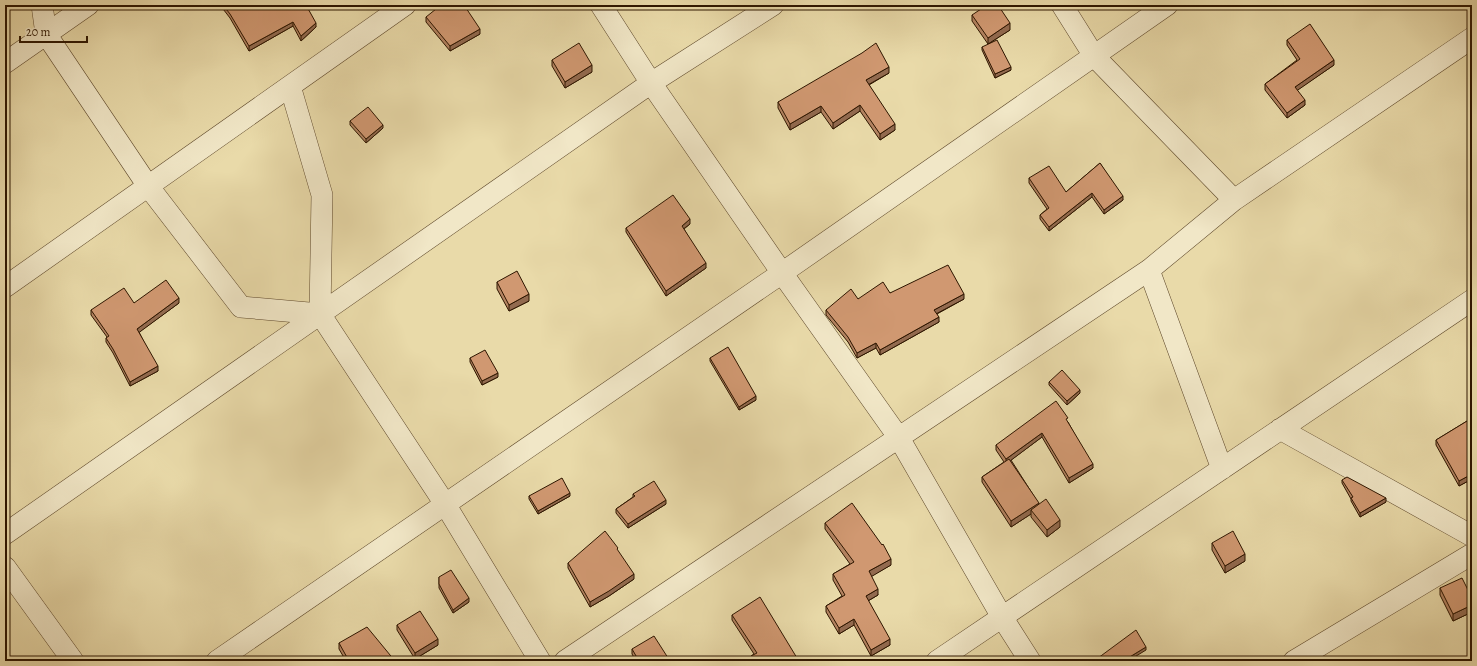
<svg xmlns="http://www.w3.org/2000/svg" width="1477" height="666" font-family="Alegreya,serif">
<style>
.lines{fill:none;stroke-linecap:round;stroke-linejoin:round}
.street-casing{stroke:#5d472a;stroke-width:22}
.street{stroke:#f1e7c7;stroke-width:21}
.wall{fill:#b38361;stroke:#2e1600}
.shaded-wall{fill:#926a4f;stroke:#2e1600}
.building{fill:#d09871;stroke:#2e1600}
</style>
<rect width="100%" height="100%" fill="#e9daa9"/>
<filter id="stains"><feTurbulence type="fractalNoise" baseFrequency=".005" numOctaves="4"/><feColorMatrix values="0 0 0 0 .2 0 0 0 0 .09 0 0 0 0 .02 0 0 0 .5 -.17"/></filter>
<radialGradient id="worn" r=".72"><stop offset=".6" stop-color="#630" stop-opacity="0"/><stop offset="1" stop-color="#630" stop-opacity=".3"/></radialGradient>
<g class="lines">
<!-- street casing -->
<g class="street-casing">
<path id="street" d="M42,5l4,29 102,152 93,121 79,7 125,190 95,157
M601,5l50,78 131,190 117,165 103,179 28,44
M1062,5l32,51 140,144
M5,63l83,-58
M290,86l32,109 -2,119
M1149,270l73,199
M5,287l400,-282
M1280,429l192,107
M5,534l646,-451 122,-78
M5,567l68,94
M217,661l565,-388 385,-268
M565,661l584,-391 85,-70 238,-162
M937,661l535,-361
M1294,661l178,-107"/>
</g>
<!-- street -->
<use href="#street" class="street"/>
</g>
<!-- wall -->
<path class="wall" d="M220,5h91l-4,3 9,19 -15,14 -8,-15 -44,25 -19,-33z
M972,15l38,15 -22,14 -16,-23z
M426,17l54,17 -30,17 -24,-29z
M1287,40l47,25 -37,25 8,15 -18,13 -22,-28v-6l32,-24 -10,-15z
M982,47l29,23 -16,8 -13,-28z
M552,60l40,12 -27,16 -13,-22z
M889,73l-20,12 26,45 -15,10 -20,-29 -27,18 -12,-17 -31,18 -12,-22v-6z
M350,121l33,7 -17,15 -16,-18z
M1100,163l23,37 -19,14 -12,-17 -43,34 -9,-12v-4l7,-6 -18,-26v-5l37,14z
M690,224l-6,5 22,39 -40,28 -40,-64v-4z
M497,282l32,19 -20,10 -12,-22z
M890,293l74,6 -27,15 2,8 -59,33 -4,-7 -19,10 -9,-16 -22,-27v-5l32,-11z
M134,303h45l-40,29 19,39 -28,15 -17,-33 -7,-11v-4l1,-1 -16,-22v-5z
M470,358l28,19 -16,8 -12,-23z
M710,358l46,42 -17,10 -29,-49z
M1049,382l31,11 -13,12 -18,-20z
M1472,418v61l-13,7 -23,-41v-5z
M1068,422l25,46 -24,15 -27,-46 -31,23 28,44 21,23 -13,10 -16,-20v-3l-20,13 -29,-45v-5l22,-15 -8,-12v-5z
M1342,480l44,22 -26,15 -9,-16v-2l-9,-16z
M633,494l33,10 -38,24 -12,-15v-4l17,-12z
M529,496h41l-32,18 -9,-15z
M825,523l66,42 -20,11 7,19 -10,6 22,44 -19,11 -17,-31 -15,9 -13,-22v-6l16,-10 -9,-16v-6l17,-10 -25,-35z
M1212,543l33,18 -20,12 -13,-23z
M568,563l66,16 -25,17 -19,11 -22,-39z
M439,577l30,25 -16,11 -14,-25z
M1440,588l32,10v14l-19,9 -13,-26z
M732,615l65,46h-46v-5l3,-2 -22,-34z
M397,625l41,20 -23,14 -18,-29z
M339,643l56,18h-49l-7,-12z
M632,649l38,12h-34l-4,-7z"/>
<!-- shaded-wall -->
<path class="shaded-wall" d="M305,5h6l-6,4z
M293,22v4l-44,25v-5z
M316,23v4l-15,14v-5z
M1010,23v7l-22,14v-6z
M480,29v5l-30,17v-5z
M1334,60v5l-39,27v-5z
M592,65v7l-27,16v-6z
M889,67v6l-23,13v-6z
M1011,67v3l-16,8v-4z
M1305,100v5l-18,13v-5z
M860,105v6l-27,18v-6z
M821,106v6l-31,18v-6z
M895,124v6l-15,10v-6z
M383,125v3l-17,15v-4z
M1092,193v4l-43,34v-4z
M1123,196v4l-19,14v-4z
M690,219v5l-8,6v-4z
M706,263v5l-40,28v-5z
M529,294v7l-20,10v-6z
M964,294v5l-30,16v-5z
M179,298v5l-42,31v-5z
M939,317v5l-59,33v-5z
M876,343v5l-19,10v-5z
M158,366v5l-28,15v-4z
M498,373v4l-16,8v-4z
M1080,390v3l-13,12v-4z
M756,396v4l-17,10v-3z
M1042,433v4l-36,27v-5z
M1093,464v4l-24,15v-5z
M1472,474v5l-13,7v-5z
M570,493v3l-32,18v-3z
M1386,498v4l-26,15v-4z
M666,500v4l-38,24v-4z
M1039,503v6l-8,1v4l-20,13v-6z
M1060,520v7l-13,10v-7z
M1245,554v7l-20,12v-7z
M891,559v6l-22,13v-7z
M634,574v5l-25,17 -19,11v-5z
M878,589v6l-12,7v-6z
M469,598v4l-16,11v-3z
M1472,605v7l-19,9v-7z
M854,619v6l-15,9v-6z
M438,639v6l-23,14v-6z
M890,639v6l-19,11v-6z
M1146,647v3l-18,11v-3z
M797,658v3h-5z"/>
<!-- building -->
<path class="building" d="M223,5h83l10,18 -15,13 -8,-14 -44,24 -19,-32z
M441,5h23l16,24 -30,17 -24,-29z
M987,5h11l12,18 -22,15 -16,-23z
M1310,24l24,36 -39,27 10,13 -18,13 -22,-29 35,-25 -13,-19z
M997,40l14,27 -16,7 -13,-27z
M579,43l13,22 -27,17 -13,-22z
M876,43l13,24 -23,13 29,44 -15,10 -20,-29 -27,18 -12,-17 -31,18 -12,-22 84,-49z
M368,107l15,18 -17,14 -16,-18z
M1100,163l23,33 -19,14 -12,-17 -43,34 -9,-12 9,-7 -20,-30 20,-12 17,26z
M673,195l17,24 -8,7 24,37 -40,28 -40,-63z
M948,265l16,29 -30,16 5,7 -59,33 -4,-7 -19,10 -9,-16 -22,-27 25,-21 7,10 25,-17 7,11z
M517,271l12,23 -20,11 -12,-23z
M166,280l13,18 -42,31 21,37 -28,16 -17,-33 -7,-11 3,-2 -18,-26 33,-22 10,15z
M728,347l28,49 -17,11 -29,-49z
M485,350l13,23 -16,8 -12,-23z
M1062,370l18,20 -13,11 -18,-19z
M1056,401l12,17 -2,1 27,45 -24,14 -27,-45 -36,26 -10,-14z
M1472,418v56l-13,7 -23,-41z
M1009,459l30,44 -28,18 -29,-44z
M1347,477l39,21 -26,15 -9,-15 2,-1 -11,-17z
M562,478l8,15 -32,18 -9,-15z
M654,481l12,19 -38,24 -12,-15 19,-13 -2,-2z
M1046,499l14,21 -13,10 -16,-20z
M852,503l30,42 1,-1 8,15 -22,12 9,18 -12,7 24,43 -19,11 -17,-31 -15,9 -13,-22 19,-11 -12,-21 21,-12 -29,-39z
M605,531l13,17 -1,1 17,25 -25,17 -19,11 -22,-39z
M1233,531l12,23 -20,12 -13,-23z
M451,570l18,28 -16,12 -14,-26v-7z
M1462,578l10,20v7l-19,9 -13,-26z
M760,597l37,61 -5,3h-38l-3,-5 6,-3 -25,-38z
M420,611l18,28 -23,14 -18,-28z
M367,627l28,34h-46l-10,-18z
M1136,630l10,17 -18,11 2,3h-36z
M654,636l16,25h-31l-7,-12z"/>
<!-- margin -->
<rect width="1477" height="666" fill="none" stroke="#e9daa9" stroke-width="20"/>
<rect x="6" y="6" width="1465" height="654" fill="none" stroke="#2e1600" stroke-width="2"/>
<rect x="10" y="10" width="1457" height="646" fill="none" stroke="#2e1600"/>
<!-- scale -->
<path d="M20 36v6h67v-6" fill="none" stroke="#2e1600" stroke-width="2"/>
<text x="26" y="36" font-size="12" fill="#2e1600" stroke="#f1e7c7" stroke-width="3" paint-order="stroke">20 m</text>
<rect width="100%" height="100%" filter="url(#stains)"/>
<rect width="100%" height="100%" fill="url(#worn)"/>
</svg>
